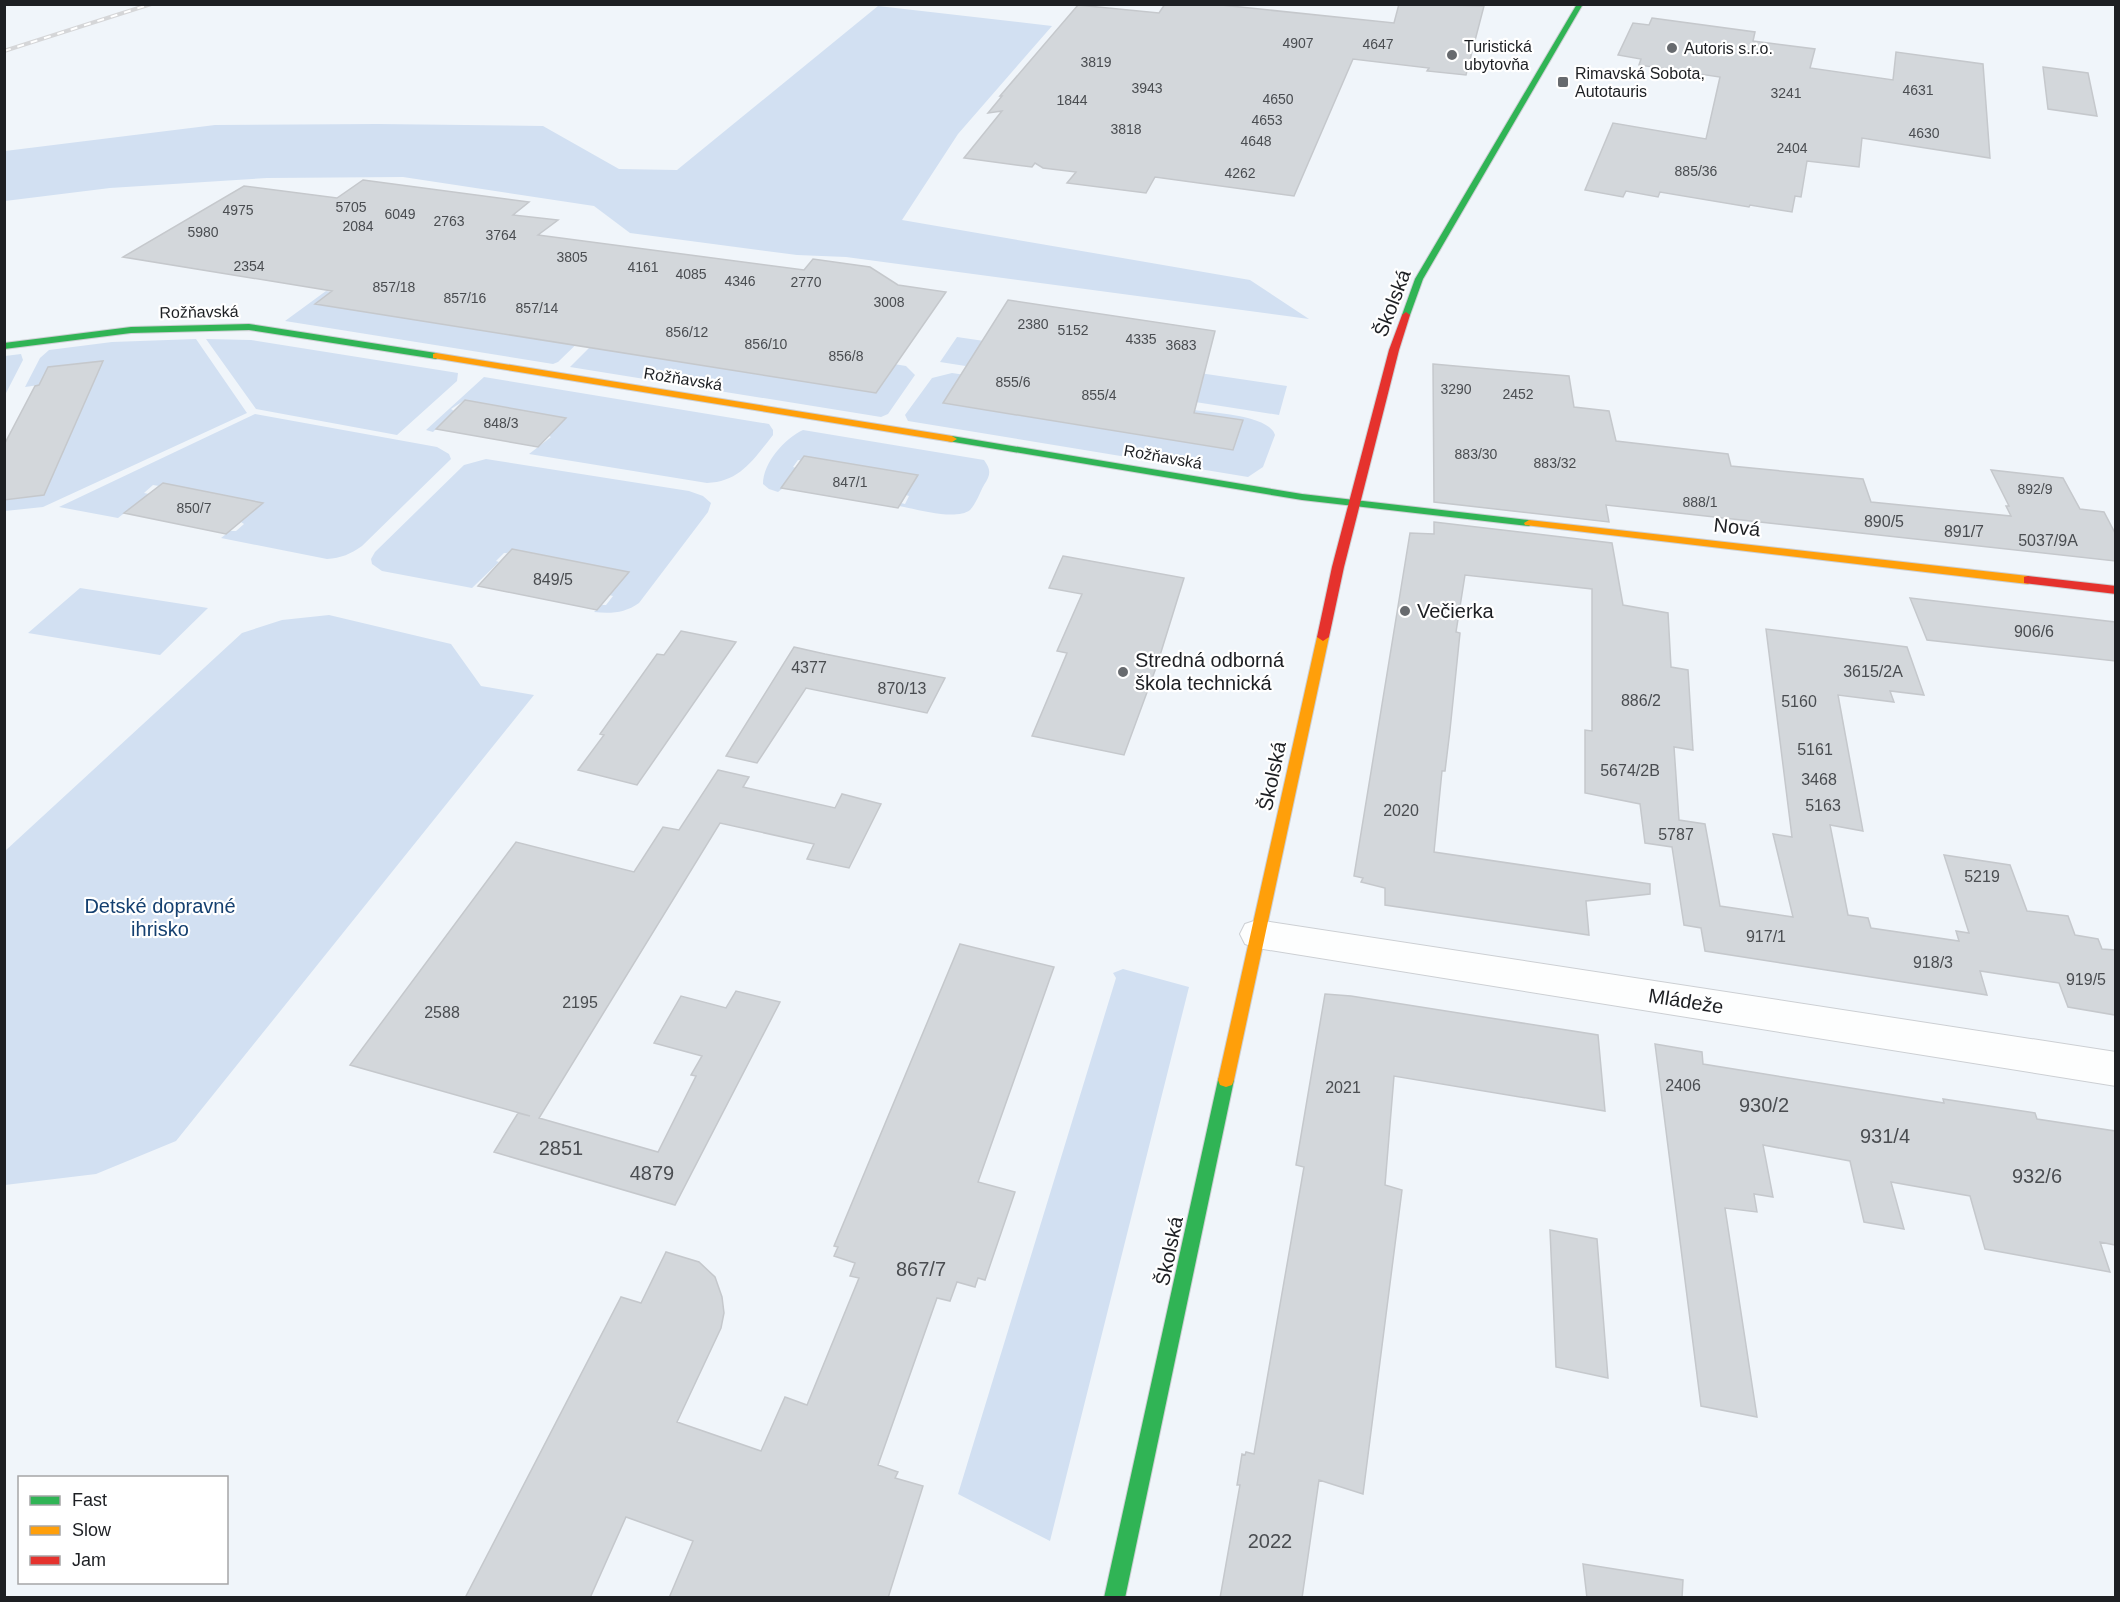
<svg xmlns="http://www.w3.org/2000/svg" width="2120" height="1602" font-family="Helvetica,sans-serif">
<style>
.green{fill:#d2e0f2}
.building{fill:#d3d7db;stroke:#c5c8cc;stroke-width:1.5}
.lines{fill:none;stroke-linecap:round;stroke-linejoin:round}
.street-casing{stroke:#cccfd3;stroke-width:2}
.fast-casing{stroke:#cccfd3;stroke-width:2}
.slow-casing{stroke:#cccfd3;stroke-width:2}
.jam-casing{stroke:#cccfd3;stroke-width:2}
.street{fill:#fdfefe;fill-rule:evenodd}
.fast{fill:#30b455;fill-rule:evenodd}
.slow{fill:#ff9f0a;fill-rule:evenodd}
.jam{fill:#e5322d;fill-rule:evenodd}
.rail-casing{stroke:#d5d6d8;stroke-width:4}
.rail{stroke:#fff;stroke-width:2;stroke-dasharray:7;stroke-linecap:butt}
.poi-dot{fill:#676a6e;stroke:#fff;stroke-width:2}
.labels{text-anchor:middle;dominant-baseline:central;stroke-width:4.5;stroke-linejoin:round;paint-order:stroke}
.far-number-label{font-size:14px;fill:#4a4d51}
.far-poi-label{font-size:16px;fill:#1d1f23;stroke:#fff;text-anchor:start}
.far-street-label{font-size:16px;fill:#1d1f23;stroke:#fff}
.number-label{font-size:16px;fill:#4a4d51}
.street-label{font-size:20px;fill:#1d1f23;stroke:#fff}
.poi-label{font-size:20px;fill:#1d1f23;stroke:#fff;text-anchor:start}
.park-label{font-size:20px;fill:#154070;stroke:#fff}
.near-number-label{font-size:20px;fill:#4a4d51}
</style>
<rect width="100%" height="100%" fill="#f0f5fa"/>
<!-- green -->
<path class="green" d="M878,6l174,20 -94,108 -56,86 348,60 59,39 -463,-62 -49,-2 -167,-22 -36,-27 -191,-29 -136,1 -157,10 -105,13v-50l210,-26 162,-1 166,2 76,43 58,1z
M326,291l5,1 261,37 -34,33 -5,2 -268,-43z
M608,329l244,28 54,9 9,9 -27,39 -7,3 -311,-50z
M957,337l330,49 -8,29 -339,-53z
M196,339l51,74 -204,94 -38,4 -1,-11 40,-5 59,-134 -55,6 -9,18 -14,2 15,-29 9,-8 63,-8z
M206,339l45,1 207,33 -1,8 -60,54 -141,-26z
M21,354l2,6 -18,35v-39z
M952,373l54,8 -1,2 -45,-7 -17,27 290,47 10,-30 -49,-7v-3c19,3 75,5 81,25l-12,32 -15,10 -340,-56 -3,-6 27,-37z
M484,377l285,47 4,6v5c-19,24 -33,47 -66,48l-178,-29 22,-17 -2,-1 16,-18 -100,-18 -14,9 3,2 -21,21 -7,-2z
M255,414l182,33 12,7 2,5 -89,87c-11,8 -21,12 -35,13l-106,-21 9,-7h6l8,-7 -3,-2 21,-19 -109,-18 -9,8 5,1 -31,24 -59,-11z
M803,430l181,30c7,10 7,14 0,25 -4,7 -8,19 -14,25 -14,11 -54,-1 -71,-4l2,-3 4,1 4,-8 -3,-1 11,-20 -119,-15 -5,7 3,1 -14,20h1l-5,4 -9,-3 -6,-5c0,-21 21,-45 40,-54z
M486,459l203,32 14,5 8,7 -3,9 -69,91c-14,10 -28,11 -45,9l8,-7h4l7,-9 -4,-1 19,-23 -116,-23 -5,4h-3l-8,8 3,1 -27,26 -90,-17 -10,-7 -1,-5 4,-7 89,-87z
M80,588l128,20 -48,47 -132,-22z
M329,615l122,29 30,42 53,9 -358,446 -80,33 -91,11v-334l237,-218 40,-13z
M1123,969l66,18 -139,554 -92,-47 158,-516 -3,-5z"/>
<!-- building -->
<path class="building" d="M1165,4h46l183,19 5,-19 85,2 -18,69 -39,-4 2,-3 -76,-9 -59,137 -139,-19 -9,16 -79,-10 9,-11 -33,-4 -8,-5 -3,4 -68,-9 38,-47 -14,2 14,-17h-2l78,-91 81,8z
M1652,18l103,14 -2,9 62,8 -5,19 83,12 3,-28 87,12 7,94 -128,-20 -3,29 -52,-6 -6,36 -6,-1 -3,16 -42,-7 -1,2 -89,-15 -2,5 -32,-6 -3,6 -38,-7 28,-67 93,16 14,-62 -81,-12 2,-6 -23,-4 15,-32 16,2z
M2043,67l45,6 9,43 -49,-7z
M363,180l166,22 -16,13 45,5 -20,15 266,35 9,-11 57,8 28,18 48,7 -70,101 -561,-89 17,-13 -209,-34 121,-71 93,12z
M1008,300l207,31 -21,82 49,7 -10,30 -290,-47z
M103,361l-59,134 -40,5v-55l31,-59 4,-1 9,-18z
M1433,364l136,12 5,31 35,4 7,30 112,13 3,12 132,13 8,23 140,14 -5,-10h3l-18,-36 72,8 17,31 24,3 11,21v28l-509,-56 3,17 -175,-20z
M465,400l101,18 -28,29 -102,-18z
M804,456l114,19 -20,33 -117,-20z
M163,483l100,20 -37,31 -102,-21z
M1434,522l178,21 11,62 45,8 3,54 17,3 5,80 -19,-3 5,73 26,4 15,82 73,11 -20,-83 19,3 -26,-208 141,18 17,48 -34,-4 4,11 -56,-7 25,136 -33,-6 18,90 20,3 3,10 88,13 -3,-10 13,2 -25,-78 66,10 17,46 41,5 7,19 23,4 4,10 13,1v65l-47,-8 -9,-24 -79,-12 7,24 -282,-44 -4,-23 -17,-3 -12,-78 -27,-4 -5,-39 -55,-11v-63l7,1v-142l-127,-14 -9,57 4,1 -10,97 -5,41h-3l-8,81 216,32v10l-64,7 3,34 -204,-30v-17l-24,-6 2,-4 -9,-2 56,-343 24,1z
M512,549l117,23 -32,38 -119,-24z
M1063,556l121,22 -27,87 -33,90 -92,-19 35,-83 -10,-2 25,-57 -33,-6z
M1910,598l205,24v39l-188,-21z
M681,631l55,11 -99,143 -59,-15 26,-35 -4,-1 57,-80 7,1z
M794,647l31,7 120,24 -18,35 -121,-25 -49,75 -31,-7z
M718,770l31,7 -6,10 92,21 7,-14 39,10 -32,64 -42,-9 7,-15 -94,-21 -181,295 119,34 38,-76 -5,-1 11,-19 -48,-13 27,-47 45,12 10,-17 44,11 -105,203 -181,-53 24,-39 12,3 -180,-51 166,-223 118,30 29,-45 16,3z
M960,944l94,23 -76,215 37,10 -30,88 -7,-2 -3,9 -18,-5 -7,19 -13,-3 -59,167 20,7 -3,6 28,8 -35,112h-219l24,-57 -67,-24 -36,81h-125l156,-301 20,6 25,-51 33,10 16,15 7,20 2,16 -3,15 -44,94 84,29 24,-54 22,8 52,-127 -9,-2 5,-13 -21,-7 4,-9 -4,-1z
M1325,994l26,2 247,39 7,76 -211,-35 -9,109 17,5 -39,304 -44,-14 -17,118h-82l20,-113h-3l5,-31 3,1 1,-3 8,2 50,-287 -8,-2z
M1655,1044l47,8 1,12 241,39 -1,-4 92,14 2,6 78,12v114l-15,-3 10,30 -125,-23 -15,-53 -79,-14 13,47 -40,-7 -14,-61 -87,-16 10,52 -19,-3 3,18 -32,-4 32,209 -56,-11z
M1550,1230l47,9 11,139 -52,-11z
M1583,1564l100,16 -1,18h-95z"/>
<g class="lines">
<!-- street casing -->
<g class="street-casing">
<path id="street" d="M1257,920l859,132v34l-859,-138 -12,-4 -5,-10 5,-10z"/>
</g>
<!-- fast casing -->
<g class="fast-casing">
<path id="fast" d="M1577,4h6l-160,275 -13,36 -7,2 -1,-2 13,-36z
M249,324l187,29 5,3 -5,3 -187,-29 -118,3 -127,16v-6l127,-16z
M952,436l350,58 227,26 5,3 -5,3 -227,-26 -354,-59 -1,-2z
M1226,1073l6,2 2,5 -109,518h-21l114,-518 2,-5z"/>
</g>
<!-- slow casing -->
<g class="slow-casing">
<path id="slow" d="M436,353l516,83 5,3 -5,3 -519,-84v-4z
M1529,520l499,56 6,4 -6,4 -503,-59 -1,-2z
M1323,633l6,4 -95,443 -2,5 -6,2 -6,-2 -2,-5 99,-443z"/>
</g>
<!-- jam casing -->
<g class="jam-casing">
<path id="jam" d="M1406,312l4,3 -11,35 -55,217 -15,70 -6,4 -6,-4 15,-70 57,-217 13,-35z
M2028,576l88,10v8l-92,-11v-6z"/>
</g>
<!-- street -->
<use href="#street" class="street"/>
<!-- fast -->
<use href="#fast" class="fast"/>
<!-- slow -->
<use href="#slow" class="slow"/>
<!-- jam -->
<use href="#jam" class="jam"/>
<!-- rail casing -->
<g class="rail-casing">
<path id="rail" d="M4,51l147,-47"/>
</g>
<!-- rail -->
<use href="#rail" class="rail"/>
</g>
<!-- markers -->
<g class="poi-dot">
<circle cx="1672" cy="48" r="6"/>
<circle cx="1452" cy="55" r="6"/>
<rect x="1557" y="76" width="12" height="12" rx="3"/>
<circle cx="1405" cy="611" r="6"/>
<circle cx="1123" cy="672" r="6"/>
</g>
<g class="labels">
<!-- far-number labels -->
<g class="far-number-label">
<text x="1298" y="43">4907</text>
<text x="1378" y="44">4647</text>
<text x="1096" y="62">3819</text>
<text x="1147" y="88">3943</text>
<text x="1918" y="90">4631</text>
<text x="1786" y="93">3241</text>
<text x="1278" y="99">4650</text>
<text x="1072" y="100">1844</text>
<text x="1267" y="120">4653</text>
<text x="1126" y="129">3818</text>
<text x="1924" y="133">4630</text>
<text x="1256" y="141">4648</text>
<text x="1792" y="148">2404</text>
<text x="1696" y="171">885/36</text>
<text x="1240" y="173">4262</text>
<text x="351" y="207">5705</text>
<text x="238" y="210">4975</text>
<text x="400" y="214">6049</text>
<text x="449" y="221">2763</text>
<text x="358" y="226">2084</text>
<text x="203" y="232">5980</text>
<text x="501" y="235">3764</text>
<text x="572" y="257">3805</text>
<text x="249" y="266">2354</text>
<text x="643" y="267">4161</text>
<text x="691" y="274">4085</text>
<text x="740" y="281">4346</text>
<text x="806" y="282">2770</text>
<text x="394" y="287">857/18</text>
<text x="465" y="298">857/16</text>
<text x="889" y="302">3008</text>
<text x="537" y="308">857/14</text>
<text x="1033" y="324">2380</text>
<text x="1073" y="330">5152</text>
<text x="687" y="332">856/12</text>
<text x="1141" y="339">4335</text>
<text x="766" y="344">856/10</text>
<text x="1181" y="345">3683</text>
<text x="846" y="356">856/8</text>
<text x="1013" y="382">855/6</text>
<text x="1456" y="389">3290</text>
<text x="1518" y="394">2452</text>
<text x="1099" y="395">855/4</text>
<text x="501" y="423">848/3</text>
<text x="1476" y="454">883/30</text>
<text x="1555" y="463">883/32</text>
<text x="850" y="482">847/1</text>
<text x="2035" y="489">892/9</text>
<text x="1700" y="502">888/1</text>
<text x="194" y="508">850/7</text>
</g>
<!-- far-poi labels -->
<g class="far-poi-label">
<text x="1464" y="46">Turistická<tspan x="1464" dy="18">ubytovňa</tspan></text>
<text x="1684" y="48">Autoris s.r.o.</text>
<text x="1575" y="73">Rimavská Sobota,<tspan x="1575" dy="18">Autotauris</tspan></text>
</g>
<!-- far-street labels -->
<g class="far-street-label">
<text transform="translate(199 312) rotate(-1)">Rožňavská</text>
<text transform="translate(683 379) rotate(9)">Rožňavská</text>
<text transform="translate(1163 457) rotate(10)">Rožňavská</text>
</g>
<!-- number labels -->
<g class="number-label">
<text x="1884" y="521">890/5</text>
<text x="1964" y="531">891/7</text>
<text x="2048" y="540">5037/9A</text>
<text x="553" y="579">849/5</text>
<text x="2034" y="631">906/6</text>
<text x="809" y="667">4377</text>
<text x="1873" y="671">3615/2A</text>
<text x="902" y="688">870/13</text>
<text x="1641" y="700">886/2</text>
<text x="1799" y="701">5160</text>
<text x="1815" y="749">5161</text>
<text x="1630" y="770">5674/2B</text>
<text x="1819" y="779">3468</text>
<text x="1823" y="805">5163</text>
<text x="1401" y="810">2020</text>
<text x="1676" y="834">5787</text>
<text x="1982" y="876">5219</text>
<text x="1766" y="936">917/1</text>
<text x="1933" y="962">918/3</text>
<text x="2086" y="979">919/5</text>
<text x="580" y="1002">2195</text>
<text x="442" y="1012">2588</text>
<text x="1683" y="1085">2406</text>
<text x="1343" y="1087">2021</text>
</g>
<!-- street labels -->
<g class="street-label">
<text transform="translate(1392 303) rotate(-69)">Školská</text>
<text transform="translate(1737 527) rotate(6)">Nová</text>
<text transform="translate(1272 776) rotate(-78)">Školská</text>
<text transform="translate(1686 1001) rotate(9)">Mládeže</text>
<text transform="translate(1169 1251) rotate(-78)">Školská</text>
</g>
<!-- poi labels -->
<g class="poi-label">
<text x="1417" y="611">Večierka</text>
<text x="1135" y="660">Stredná odborná<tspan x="1135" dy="23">škola technická</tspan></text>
</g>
<!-- park labels -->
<g class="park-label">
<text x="160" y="906">Detské dopravné<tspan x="160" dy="23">ihrisko</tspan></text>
</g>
<!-- near-number labels -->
<g class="near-number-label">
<text x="1764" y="1105">930/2</text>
<text x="1885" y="1136">931/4</text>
<text x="561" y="1148">2851</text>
<text x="652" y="1173">4879</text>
<text x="2037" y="1176">932/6</text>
<text x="921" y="1269">867/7</text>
<text x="1270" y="1541">2022</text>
</g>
</g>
<!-- border -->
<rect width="2120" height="1602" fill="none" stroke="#1d1f23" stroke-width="12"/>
<!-- legend -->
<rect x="18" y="1476" width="210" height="108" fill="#ffffff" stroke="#a5a5a7" stroke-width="1.5"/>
<rect x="30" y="1496" width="30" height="9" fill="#30b455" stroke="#a5a5a7" stroke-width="1.5"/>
<text x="72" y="1506" font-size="18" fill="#1d1f23">Fast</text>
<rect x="30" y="1526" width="30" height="9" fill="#ff9f0a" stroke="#a5a5a7" stroke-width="1.5"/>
<text x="72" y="1536" font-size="18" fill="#1d1f23">Slow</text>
<rect x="30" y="1556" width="30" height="9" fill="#e5322d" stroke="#a5a5a7" stroke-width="1.5"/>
<text x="72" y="1566" font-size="18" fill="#1d1f23">Jam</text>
</svg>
